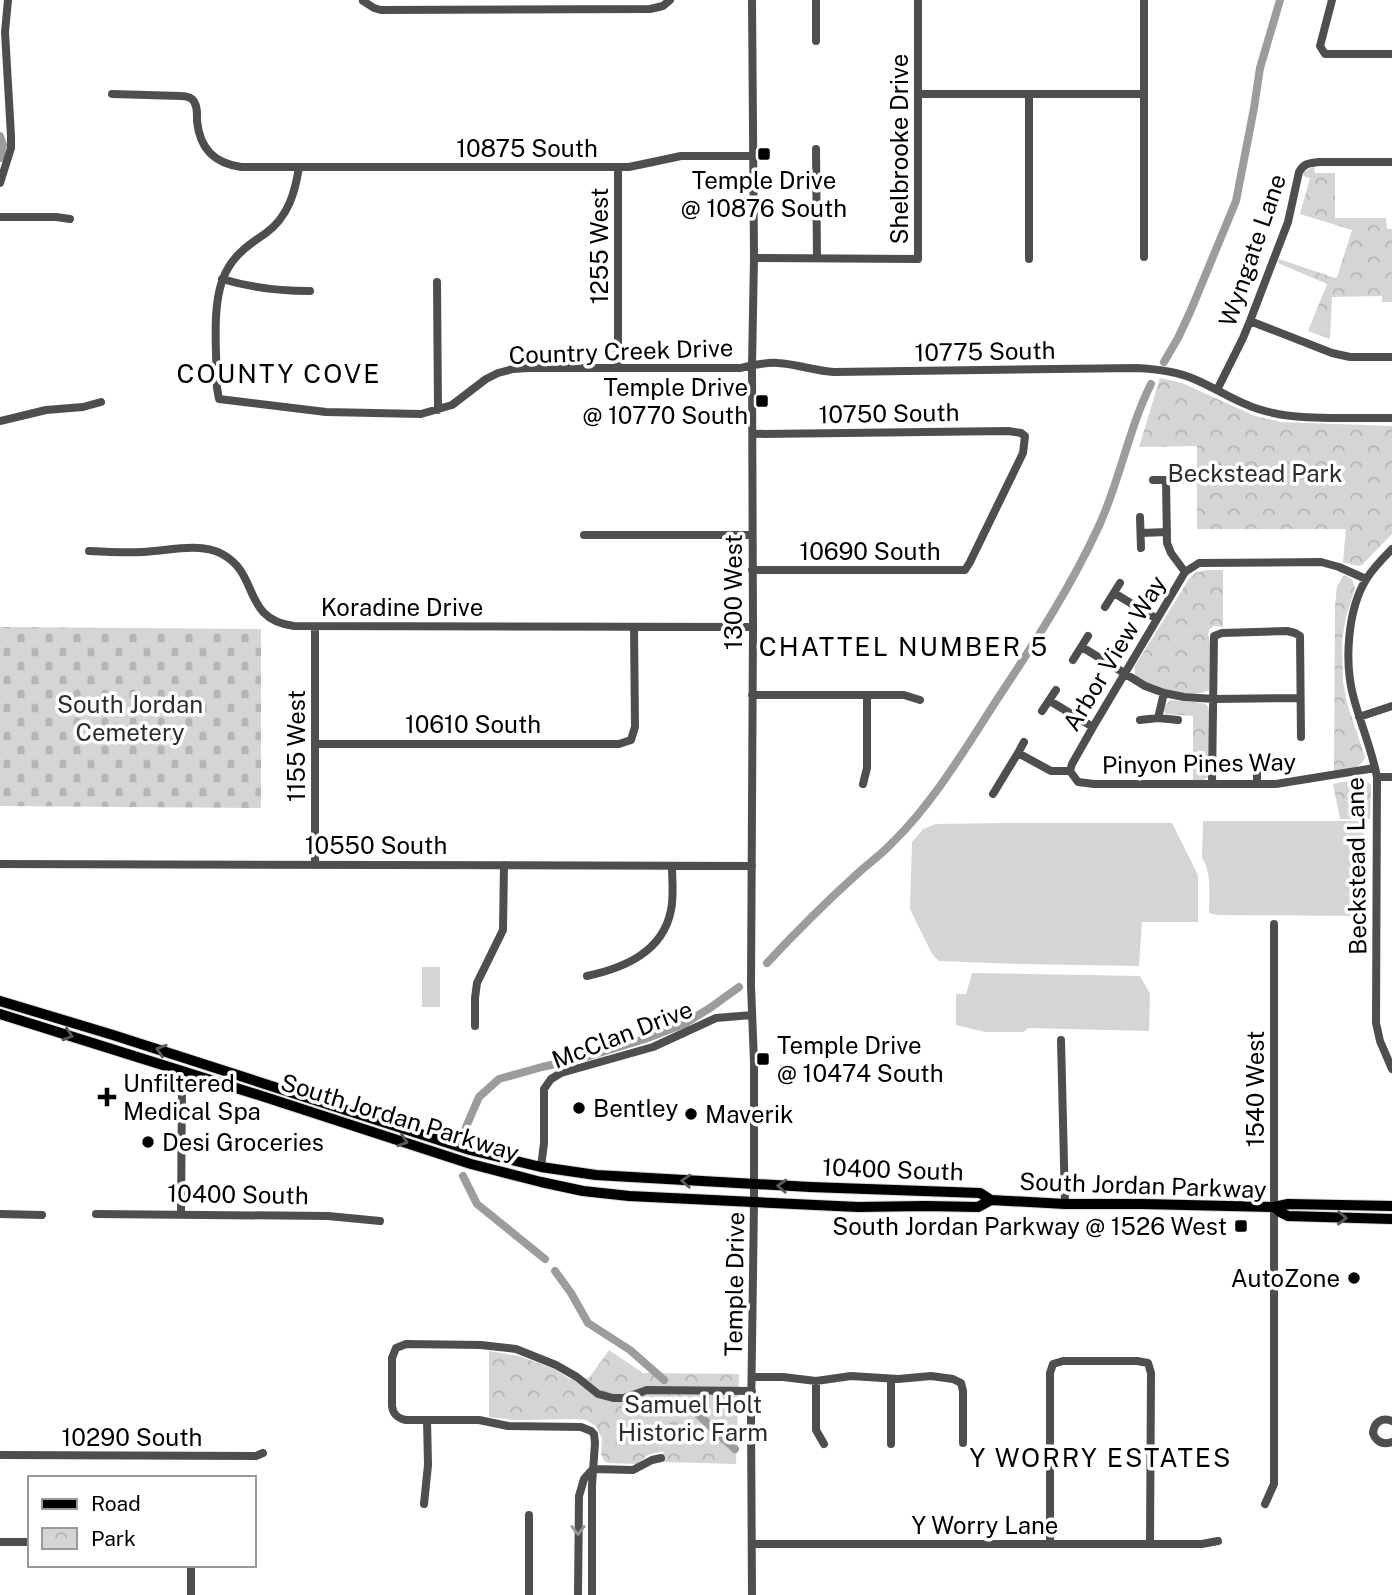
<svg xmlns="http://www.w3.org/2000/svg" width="1392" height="1595" font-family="'Public Sans',sans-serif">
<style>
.grass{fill:#d5d5d5}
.cemetery{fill:url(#cemetery-stones)}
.park{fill:url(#park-crowns)}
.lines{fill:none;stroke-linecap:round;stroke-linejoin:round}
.canal{stroke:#9c9c9c;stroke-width:8}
.major-casing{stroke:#dbdbdb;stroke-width:12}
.minor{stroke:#4e4e4e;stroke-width:8}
.major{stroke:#000;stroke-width:10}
.oneway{stroke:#595959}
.oneway2{stroke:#959595}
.poi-dot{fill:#000;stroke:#fff;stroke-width:2.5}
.labels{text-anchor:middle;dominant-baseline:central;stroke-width:7;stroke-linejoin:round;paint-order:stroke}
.street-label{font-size:24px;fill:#000;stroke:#fff}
.poi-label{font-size:24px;fill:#000;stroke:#fff;text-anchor:start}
.park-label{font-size:24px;fill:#2c2c2c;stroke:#fff}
.neighbourhood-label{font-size:26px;letter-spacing:2px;fill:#000;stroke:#fff}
</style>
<defs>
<pattern id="cemetery-stones" width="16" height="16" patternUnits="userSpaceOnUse" patternTransform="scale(1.75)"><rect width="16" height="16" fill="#d5d5d5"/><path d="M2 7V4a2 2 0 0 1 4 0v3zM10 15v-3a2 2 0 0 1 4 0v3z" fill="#b5b5b5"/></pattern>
<pattern id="park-crowns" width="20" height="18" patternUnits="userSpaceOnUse" patternTransform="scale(1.75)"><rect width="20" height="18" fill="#d5d5d5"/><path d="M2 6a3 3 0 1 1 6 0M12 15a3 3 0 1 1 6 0" fill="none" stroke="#b5b5b5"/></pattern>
</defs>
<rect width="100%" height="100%" fill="#fff"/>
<!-- grass -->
<path class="grass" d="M1203,821h161l-3,95 -144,-1 -8,-2c0,-18 3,-41 -7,-55z
M1005,823h167l26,52v47h-56l-3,44 -119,-2 -81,-3 -7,-7 -22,-45 2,-67 11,-13 13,-5z
M422,967h18v40h-18z
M972,973l168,3 10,18 -1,37 -121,-3 -4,4h-39l-29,-7v-31h10z"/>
<!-- cemetery -->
<path class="cemetery" d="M0,627l261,2v179l-261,-2z"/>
<!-- park -->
<path class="park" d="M1314,166l1,7h20v45h51l1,11h5v73h-10v-6l-50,1 -2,42 -22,-8 19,-47 -49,-21 1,-4 56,19 2,-1 15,-47 -52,-16 10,-36 -7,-2 1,-4z
M1160,378l22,5 73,33 26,6 111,4v108l-30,31 -5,1 -14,-4 3,-33h-149v-83l-58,1z
M1206,570h17v57l-9,-1 -4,3 -2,5 2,9 -1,47c-14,9 -60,-1 -72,-13 -3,-3 -2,-6 -2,-11l54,-87 6,-6z
M1344,575l8,4 3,9 -9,29 -4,23 1,42 4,21 18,54c-4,13 -20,12 -31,14l1,-165 2,-20z
M1171,700l31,3 5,2 3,8 -1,64 -8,4 -8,1v-66l-27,-2 -3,-4 3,-6z
M1358,779l8,1 5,5 -1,34h-30l-7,-35z
M609,1350l34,23 96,1 -3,90 -72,-2 -1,-11 -15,4 -11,9 -29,-1 -4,-2 -3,-7 1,-15 -6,-13 -10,-6 -10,-1 -61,1 -26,-3v-66l30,5 35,13 16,10 19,-1z"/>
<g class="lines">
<!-- canal -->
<path class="canal" d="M0,136l3,9 -3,13
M1164,362l14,-24 13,-28 45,-109 18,-93 6,-40 20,-68
M767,963c29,-31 59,-61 90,-89 12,-11 25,-20 36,-32 43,-42 76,-100 109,-150 35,-53 69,-106 96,-164 22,-47 30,-98 53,-144
M466,1135v-8l13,-30 20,-18 43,-12 44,-10 59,-18 39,-15 26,-16 29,-21
M463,1176l14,28 68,55
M555,1271l16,22 17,30 42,27 34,30
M685,1402l50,47"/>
<!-- major casing -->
<g class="major-casing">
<path id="major" d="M0,1001l113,34 357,115 71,17 55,8 214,12 170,6 11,7 74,4h78l131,3 6,5 8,4 104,3
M0,1014l268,84 203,66 70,18 42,9 46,5 229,11 67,-1 53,1 13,-7
M1274,1207l14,-3 104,2"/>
</g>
<!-- minor -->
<path class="minor" d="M816,0v41
M1144,0v257
M1332,0l-12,46 5,8h67
M363,1l11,7 7,2 269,-1 13,-3 7,-6
M112,94l69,2c4,0 8,1 11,3 6,6 5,15 5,22 3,28 17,42 44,46h388l52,-11h72
M918,94h226
M1029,94v165
M816,149l1,109
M299,167c-4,26 -11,50 -33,66 -16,11 -30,20 -39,37 -17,30 -10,84 -10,118l2,11 107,13 95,2 31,-9 34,-26 12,-6 15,-4 15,-1h212c13,-3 25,-6 38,-5 19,1 37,8 56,9l302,-4c20,1 40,3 58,11 22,9 41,23 64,30 40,13 91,8 134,9
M618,167v201
M0,183l11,-35v-12l-6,-104 3,-32
M0,217h56l14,2
M754,258l164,1v-259
M222,279c30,9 58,12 88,12
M437,282l1,128
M1250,321l82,32 18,4h42
M1217,390l26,-52 7,-17 38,-99 11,-50c5,-9 11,-9 20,-10h73
M0,421l46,-11 37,-3 18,-5
M1153,480h28
M1166,480l1,63 4,10 14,19
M1140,517l1,31
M1141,533l26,-1
M584,535h168
M1392,549c-9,9 -18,18 -25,29 -20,31 -23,86 -13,121 7,26 18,51 23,78l-1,246 4,18 12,28
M89,551c18,1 36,2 54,1 25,-1 56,-10 79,2 38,20 20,66 72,72l459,1
M752,570h213l5,-8 53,-109 2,-17 -4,-3 -13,-2 -255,3
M1114,593l43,26
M1105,607l15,-24
M315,627v237
M1082,647l63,39 19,7 20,4 30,2 86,-1
M1073,660l15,-24
M752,695h152l16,5
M1050,701l43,26
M1042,711l14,-21
M1359,717l33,-11
M1158,718l6,-25
M1140,720l18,-2 20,2
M315,744h304l12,-4 4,-13 -1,-100
M1018,753l6,-11
M1070,771l2,-7 21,-37 92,-155 14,-9 122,-1 18,5 27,12
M1070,771l8,11 16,2h182l99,-16
M1377,777h15
M863,784l4,-16v-73
M1212,784l2,-148 8,-3 65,-2 8,2 5,3 1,101
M1257,784v-20
M993,794l25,-41 33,18h19
M0,864l752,2
M587,976c37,-8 76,-24 84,-66 3,-14 1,-30 1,-44
M475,1026v-28l2,-15 26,-53 1,-65
M1061,1040l4,164
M541,1167l3,-24v-54l7,-10 10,-6 92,-26 63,-29 36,-3
M0,1214l42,1
M96,1214l232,2 52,5
M181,1214l1,-132 2,-11
M752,1377h31l33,4 35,-5 47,3 33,-3 22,3 8,4 2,8v52
M816,1381v49l8,14
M1392,1421c-10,-4 -18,1 -19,12 3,9 10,12 19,9
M891,1444v-65
M0,1455l256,1 7,-3
M593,1469l40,1 19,-10 9,-2
M424,1504l4,-39 -1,-45
M1265,1504l9,-20v-560
M529,1515v80
M0,1542h30
M752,1544h450l16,-3
M1050,1544v-171l3,-9 10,-3h74l11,2 3,10 -1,171
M191,1565v30
M578,1595l1,-99 5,-17 9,-10
M592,1595v-110l3,-42 -1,-9 -3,-3 -10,-4 -73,-1 -29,-6h-73c-9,-2 -13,-6 -14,-14v-48l4,-10 10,-4 75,1 35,4 40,16 21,12 21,17 15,4h11l23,-8 105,1
M752,1595l-1,-178 3,-215v-140l-3,-76 2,-359 -1,-261 2,-108 -2,-258"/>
<!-- major -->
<use href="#major" class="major"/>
</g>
<!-- one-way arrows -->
<defs><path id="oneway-chevron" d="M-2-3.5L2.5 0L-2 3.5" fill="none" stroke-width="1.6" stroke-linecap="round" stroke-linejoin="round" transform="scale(1.75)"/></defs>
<g class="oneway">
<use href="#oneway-chevron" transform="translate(68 1035) rotate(17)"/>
<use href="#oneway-chevron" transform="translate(161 1050) rotate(-162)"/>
<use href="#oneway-chevron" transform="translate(403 1141) rotate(18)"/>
<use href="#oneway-chevron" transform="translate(686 1181) rotate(-177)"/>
<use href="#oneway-chevron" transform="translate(782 1186) rotate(-177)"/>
<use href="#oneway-chevron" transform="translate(1342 1218) rotate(2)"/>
</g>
<use class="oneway2" href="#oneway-chevron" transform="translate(578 1530) rotate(90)"/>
<!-- markers -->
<g class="poi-dot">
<rect x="757" y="147" width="14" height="14" rx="3.5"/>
<rect x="755" y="394" width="14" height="14" rx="3.5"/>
<rect x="756" y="1052" width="14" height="14" rx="3.5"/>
<path d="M103.5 1086.5h7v7h7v7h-7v7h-7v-7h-7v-7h7z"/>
<circle cx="579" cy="1108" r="7"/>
<circle cx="691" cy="1114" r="7"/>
<circle cx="148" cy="1142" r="7"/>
<rect x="1234" y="1219" width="14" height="14" rx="3.5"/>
<circle cx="1354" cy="1278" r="7"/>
</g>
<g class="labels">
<!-- street labels -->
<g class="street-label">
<text x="527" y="148">10875 South</text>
<text transform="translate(899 149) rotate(-90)">Shelbrooke Drive</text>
<text transform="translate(599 246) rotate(-90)">1255 West</text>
<text transform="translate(1252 250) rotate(-71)">Wyngate Lane</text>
<text transform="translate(621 351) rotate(-2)">Country Creek Drive</text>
<text transform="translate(985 351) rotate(-1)">10775 South</text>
<text transform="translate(889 413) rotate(-1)">10750 South</text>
<text x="870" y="551">10690 South</text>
<text transform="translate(733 592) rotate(-90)">1300 West</text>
<text x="402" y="607">Koradine Drive</text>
<text transform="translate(1114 653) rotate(-59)">Arbor View Way</text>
<text x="473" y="724">10610 South</text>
<text transform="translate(296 746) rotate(-90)">1155 West</text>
<text transform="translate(1199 763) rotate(-1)">Pinyon Pines Way</text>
<text x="376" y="845">10550 South</text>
<text transform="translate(1356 866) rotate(-91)">Beckstead Lane</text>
<text transform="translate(622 1034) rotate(-21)">McClan Drive</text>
<text transform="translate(1255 1089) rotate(-90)">1540 West</text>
<text transform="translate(400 1117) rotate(17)">South Jordan Parkway</text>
<text transform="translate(893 1169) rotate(2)">10400 South</text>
<text transform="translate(1143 1185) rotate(2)">South Jordan Parkway</text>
<text transform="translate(238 1194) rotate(1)">10400 South</text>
<text transform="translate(734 1284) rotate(-89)">Temple Drive</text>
<text x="132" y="1437">10290 South</text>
<text x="985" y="1525">Y Worry Lane</text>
</g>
<!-- poi labels -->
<g class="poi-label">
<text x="764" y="180" text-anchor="middle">Temple Drive<tspan x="764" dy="28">@ 10876 South</tspan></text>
<text x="748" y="387" text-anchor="end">Temple Drive<tspan x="748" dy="28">@ 10770 South</tspan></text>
<text x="777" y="1045">Temple Drive<tspan x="777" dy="28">@ 10474 South</tspan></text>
<text x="123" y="1083">Unfiltered<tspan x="123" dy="28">Medical Spa</tspan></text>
<text x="593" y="1108">Bentley</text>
<text x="705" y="1114">Maverik</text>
<text x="162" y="1142">Desi Groceries</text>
<text x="1227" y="1226" text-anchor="end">South Jordan Parkway @ 1526 West</text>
<text x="1340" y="1278" text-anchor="end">AutoZone</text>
</g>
<!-- park labels -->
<g class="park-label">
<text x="1255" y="473">Beckstead Park</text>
<text x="130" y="704">South Jordan<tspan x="130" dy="28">Cemetery</tspan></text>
<text x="693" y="1404">Samuel Holt<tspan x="693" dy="28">Historic Farm</tspan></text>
</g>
<!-- neighbourhood labels -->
<g class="neighbourhood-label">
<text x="279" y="373">COUNTY COVE</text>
<text x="904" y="646">CHATTEL NUMBER 5</text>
<text x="1101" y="1457">Y WORRY ESTATES</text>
</g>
</g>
<!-- legend -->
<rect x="28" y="1476" width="228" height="91" fill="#ffffff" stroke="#999999" stroke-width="2"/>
<rect x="42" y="1499" width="35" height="10" fill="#000000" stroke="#999999" stroke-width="2"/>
<text x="91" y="1511" font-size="21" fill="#000000">Road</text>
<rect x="42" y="1528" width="35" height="21" fill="url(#park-crowns)" stroke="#999999" stroke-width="2"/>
<text x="91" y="1546" font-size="21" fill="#000000">Park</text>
</svg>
